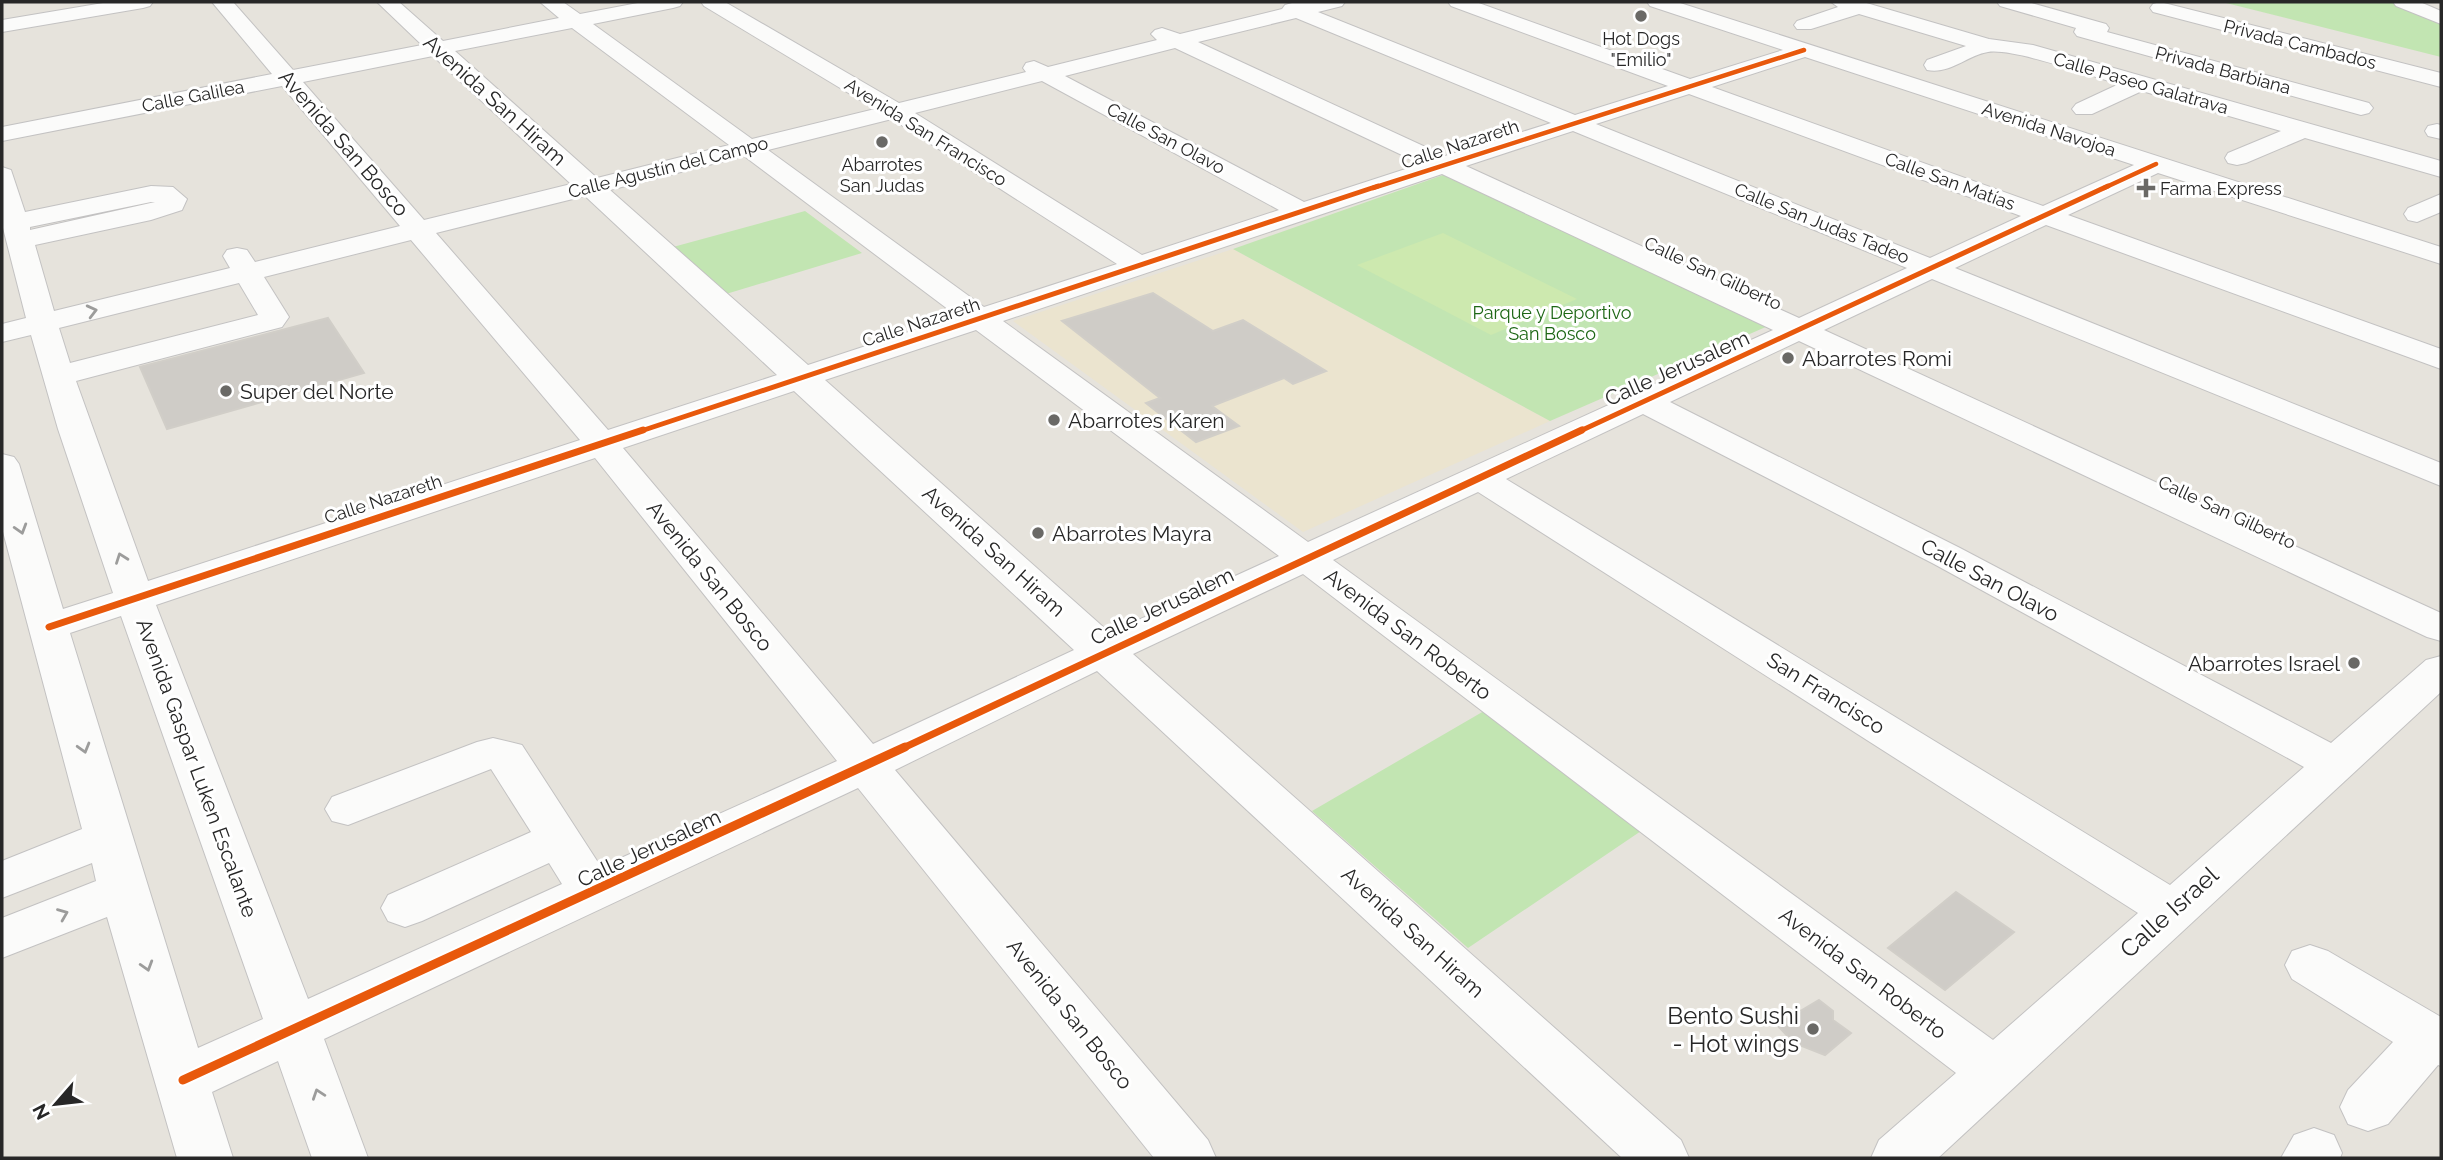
<svg xmlns="http://www.w3.org/2000/svg" width="2443" height="1160" font-family="Raleway,sans-serif">
<style>
.education{fill:#ebe4cf}
.green{fill:#c2e5b2}
.pitch{fill:#cde9af}
.building{fill:#cfccc7;stroke:#d1cec8;stroke-width:2}
.lines{fill:none;stroke-linecap:round;stroke-linejoin:round}
.minor-casing{stroke:#c3c2c2;stroke-width:2}
.minor{fill:#fbfbfa;fill-rule:evenodd}
.cycleway-far3-casing{stroke:#fff;stroke-width:7}
.cycleway-far2-casing{stroke:#fff;stroke-width:9}
.cycleway-far1-casing{stroke:#fff;stroke-width:11}
.cycleway-casing{stroke:#fff;stroke-width:13}
.cycleway-far3{stroke:#e8590c;stroke-width:4.5}
.cycleway-far2{stroke:#e8590c;stroke-width:5}
.cycleway-far1{stroke:#e8590c;stroke-width:7}
.cycleway{stroke:#e8590c;stroke-width:9}
.oneway{stroke:#9c9c9b}
.poi-dot{fill:#6a6966;stroke:#fff;stroke-width:2.5}
.labels{text-anchor:middle;dominant-baseline:central;stroke-width:6;stroke-linejoin:round;paint-order:stroke}
.far-poi-label{font-size:18px;fill:#272727;stroke:#fff}
.far-street-label{font-size:18px;fill:#272727;stroke:#fff}
.far-park-label{font-size:18px;fill:#1d6715;stroke:#fff}
.street-label{font-size:21px;fill:#272727;stroke:#fff}
.poi-label{font-size:21px;fill:#272727;stroke:#fff;text-anchor:start}
.near-street-label{font-size:24px;fill:#272727;stroke:#fff}
.near-poi-label{font-size:24px;fill:#272727;stroke:#fff;text-anchor:end}
</style>
<rect width="100%" height="100%" fill="#e6e3dc"/>
<!-- education -->
<path class="education" d="M1233,249l317,172 -247,111 -290,-211z"/>
<!-- green -->
<path class="green" d="M2222,2h173l46,20v35z
M1446,174l322,152 -218,95 -317,-172z
M805,211l57,42 -136,41 -53,-47z
M1484,711l160,118 -176,119 -156,-137z"/>
<!-- pitch -->
<path class="pitch" d="M1443,233l134,66 -86,36 -134,-70z"/>
<!-- building -->
<path class="building" d="M1153,293l60,38 30,-11 83,51 -33,13 -9,-6 -72,28 27,20 -43,16 -50,-39 14,-5 -98,-77z
M328,318l36,55 -197,56 -27,-62z
M1956,892l58,40 -69,58 -57,-42z
M1819,1000l14,11v9l18,13 -26,22 -31,-12 -17,-18z"/>
<g class="lines">
<!-- minor casing -->
<g class="minor-casing">
<path id="minor" d="M109,2h44l-3,4 -7,2 -141,24v-12z
M212,2h21l60,68 129,-25 -45,-43h22l44,39 116,-23 -19,-16h23l17,12 63,-12h40l-3,4 -7,2 -80,16 159,115 123,-30 -171,-103 -3,-4h24l174,101 127,-31 -3,-4 3,-5 8,-2 14,6 109,-27 -6,-6 4,-4 7,-2 18,6 102,-25 3,-4 7,-2 53,-1 -3,4 -24,6 257,103 93,-29 -217,-80 -3,-4h28l214,77 93,-29 -133,-44 -3,-4h30l764,245v17l-283,-91 -90,42 373,134v20l-395,-144 -91,43 486,195v23l-509,-207 -108,51 617,283v28l-14,-4 -628,-296 -129,61 290,146 371,195 95,-83 15,-4v36l-503,466h-67l8,-18 77,-67 -653,-499 -170,80 548,486 8,18h-67l-525,-487 -202,99 313,370 8,18h-62l-296,-370 -534,251 44,119h-56l-34,-97 -66,31 21,66h-56l-70,-241 -105,41v-40l94,-37 -4,-18 -90,35v-37l80,-32 -80,-301v-74l12,3 5,7 44,145 50,-16 -55,-164 -27,-94 -29,7v-18l24,-6 -24,-94v-57l9,3 14,42 126,-26 22,1 14,12 -5,11 -31,10 -116,25 19,66 176,-43 -7,-12 4,-6 10,-2 10,2 8,12 145,-36 -118,-140 -280,55v-14l270,-53zM1296,18l255,105 -106,33 -247,-114zM572,28l157,117 -132,33 -142,-127zM1175,48l246,116 -117,38 -239,-126zM433,56l138,128 -147,36 -121,-138zM1805,57l329,108 -91,41 -331,-119zM1042,81l237,129 -137,45 -227,-142zM1689,94l332,122 -91,42 -334,-134zM892,119l225,145 -133,43 -216,-157zM1573,131l334,137 -108,50 -333,-152zM744,156l213,160 -149,49 -198,-175zM1442,174l331,156 -465,212 -305,-221zM585,196l192,179 -169,55 -172,-197zM155,202l-125,28v-3l121,-25zM411,240l169,200 -432,141 -72,-200 206,-54 7,-10 -25,-40zM239,283l19,32 -188,48 -11,-35zM976,330l303,226 -169,77 -285,-253zM794,391l280,259 -201,94 -250,-296zM1643,414l291,150 370,203 -134,118 -664,-406zM595,458l242,303 -236,106 -79,-122 -29,-7 -16,4 -145,55 -7,12 7,12 16,4 143,-56 40,63 -143,63 -7,13 7,13 17,6 17,-6 127,-58 13,21 -254,115 -152,-394zM1478,492l660,421 -145,127 -660,-480zM121,616l142,403 -65,29 -128,-415z
M1831,2h32l126,37 44,6 408,116v16l-136,-39 -59,25 -9,2 -9,-2 -3,-5 3,-5 53,-22 -139,-40 -50,23h-16l-4,-5 4,-5 43,-20c-28,-8 -105,-36 -131,-32 -20,3 -39,23 -61,18l-3,-5 3,-5 39,-14 -107,-32 -48,15h-14l-3,-4 3,-4 41,-14z
M1997,2h31l78,22 3,4 -2,4 262,71 4,5 -4,5 -8,2 -284,-79 -3,-4 2,-4 -76,-22z
M2160,2l281,71v14l-288,-75 -3,-4 3,-4z
M2393,2h27l21,9v13l-45,-18z
M2437,124l4,1v14l-13,-3 -3,-5 3,-5z
M2441,194v18l-24,10 -9,-2 -4,-6 4,-6z
M2310,945l18,6 113,66v49l-3,-1 -50,59 -20,7 -20,-7 -8,-17 8,-17 45,-48 -101,-63 -7,-14 7,-14z
M2314,1128l20,7 8,18 -2,5h-59l13,-23z"/>
</g>
<!-- minor -->
<use href="#minor" class="minor"/>
<!-- cycleway-far3 casing -->
<g class="cycleway-far3-casing">
<path id="cycleway-far3" d="M1373,188l431,-138
M2104,188l52,-24"/>
</g>
<!-- cycleway-far2 casing -->
<g class="cycleway-far2-casing">
<path id="cycleway-far2" d="M638,432l740,-246
M1578,432l530,-246"/>
</g>
<!-- cycleway-far1 casing -->
<g class="cycleway-far1-casing">
<path id="cycleway-far1" d="M49,627l594,-197
M901,749l681,-319"/>
</g>
<!-- cycleway casing -->
<g class="cycleway-casing">
<path id="cycleway" d="M183,1080l722,-333"/>
</g>
<!-- cycleway-far3 -->
<use href="#cycleway-far3" class="cycleway-far3"/>
<!-- cycleway-far2 -->
<use href="#cycleway-far2" class="cycleway-far2"/>
<!-- cycleway-far1 -->
<use href="#cycleway-far1" class="cycleway-far1"/>
<!-- cycleway -->
<use href="#cycleway" class="cycleway"/>
</g>
<!-- one-way arrows -->
<defs><path id="oneway-chevron" d="M-2-3.5L2.5 0L-2 3.5" fill="none" stroke-width="1.6" stroke-linecap="round" stroke-linejoin="round" transform="scale(1.75)"/></defs>
<g class="oneway">
<use href="#oneway-chevron" transform="translate(92 311) rotate(-14)"/>
<use href="#oneway-chevron" transform="translate(21 529) rotate(73)"/>
<use href="#oneway-chevron" transform="translate(121 558) rotate(-110)"/>
<use href="#oneway-chevron" transform="translate(84 748) rotate(74)"/>
<use href="#oneway-chevron" transform="translate(63 914) rotate(-22)"/>
<use href="#oneway-chevron" transform="translate(147 966) rotate(73)"/>
<use href="#oneway-chevron" transform="translate(318 1094) rotate(-109)"/>
</g>
<!-- markers -->
<g class="poi-dot">
<circle cx="1641" cy="16" r="7"/>
<circle cx="882" cy="142" r="7"/>
<path d="M2142.5 177.5h7v7h7v7h-7v7h-7v-7h-7v-7h7z"/>
<circle cx="1788" cy="358" r="7"/>
<circle cx="226" cy="391" r="7"/>
<circle cx="1054" cy="420" r="7"/>
<circle cx="1038" cy="533" r="7"/>
<circle cx="2354" cy="663" r="7"/>
<circle cx="1813" cy="1029" r="7"/>
</g>
<g class="labels">
<!-- far-poi labels -->
<g class="far-poi-label">
<text x="1641" y="38">Hot Dogs<tspan x="1641" dy="21">"Emilio"</tspan></text>
<text x="882" y="164">Abarrotes<tspan x="882" dy="21">San Judas</tspan></text>
<text x="2160" y="188" text-anchor="start">Farma Express</text>
</g>
<!-- far-street labels -->
<g class="far-street-label">
<text transform="translate(2300 44) rotate(14)">Privada Cambados</text>
<text transform="translate(2223 70) rotate(15)">Privada Barbiana</text>
<text transform="translate(2141 83) rotate(16)">Calle Paseo Galatrava</text>
<text transform="translate(193 96) rotate(-11)">Calle Galilea</text>
<text transform="translate(2049 129) rotate(18)">Avenida Navojoa</text>
<text transform="translate(926 132) rotate(32)">Avenida San Francisco</text>
<text transform="translate(1166 138) rotate(28)">Calle San Olavo</text>
<text transform="translate(1460 144) rotate(-18)">Calle Nazareth</text>
<text transform="translate(668 167) rotate(-14)">Calle Agustín del Campo</text>
<text transform="translate(1950 181) rotate(20)">Calle San Matías</text>
<text transform="translate(1822 223) rotate(22)">Calle San Judas Tadeo</text>
<text transform="translate(1713 273) rotate(25)">Calle San Gilberto</text>
<text transform="translate(921 322) rotate(-18)">Calle Nazareth</text>
<text transform="translate(383 499) rotate(-18)">Calle Nazareth</text>
<text transform="translate(2227 512) rotate(25)">Calle San Gilberto</text>
</g>
<!-- far-park labels -->
<g class="far-park-label">
<text x="1552" y="312">Parque y Deportivo<tspan x="1552" dy="21">San Bosco</tspan></text>
</g>
<!-- street labels -->
<g class="street-label">
<text transform="translate(495 100) rotate(42)">Avenida San Hiram</text>
<text transform="translate(344 143) rotate(49)">Avenida San Bosco</text>
<text transform="translate(1677 368) rotate(-24)">Calle Jerusalem</text>
<text transform="translate(994 551) rotate(42)">Avenida San Hiram</text>
<text transform="translate(710 576) rotate(51)">Avenida San Bosco</text>
<text transform="translate(1990 580) rotate(28)">Calle San Olavo</text>
<text transform="translate(1162 606) rotate(-25)">Calle Jerusalem</text>
<text transform="translate(1408 634) rotate(37)">Avenida San Roberto</text>
<text transform="translate(1826 693) rotate(32)">San Francisco</text>
<text transform="translate(197 768) rotate(70)">Avenida Gaspar Luken Escalante</text>
<text transform="translate(649 848) rotate(-25)">Calle Jerusalem</text>
<text transform="translate(1413 932) rotate(42)">Avenida San Hiram</text>
<text transform="translate(1863 973) rotate(37)">Avenida San Roberto</text>
<text transform="translate(1070 1014) rotate(51)">Avenida San Bosco</text>
</g>
<!-- poi labels -->
<g class="poi-label">
<text x="1802" y="358">Abarrotes Romi</text>
<text x="240" y="391">Super del Norte</text>
<text x="1068" y="420">Abarrotes Karen</text>
<text x="1052" y="533">Abarrotes Mayra</text>
<text x="2340" y="663" text-anchor="end">Abarrotes Israel</text>
</g>
<!-- near-street labels -->
<g class="near-street-label">
<text transform="translate(2169 912) rotate(-42)">Calle Israel</text>
</g>
<!-- near-poi labels -->
<g class="near-poi-label">
<text x="1799" y="1015">Bento Sushi<tspan x="1799" dy="28">- Hot wings</tspan></text>
</g>
</g>
<!-- border -->
<rect width="2443" height="1160" fill="none" stroke="#272727" stroke-width="7"/>
<!-- north arrow -->
<g transform="translate(56 1104) rotate(242)" stroke="#ffffff" stroke-width="5" paint-order="stroke">
<path d="M0-5L12 26L0 18L-12 26Z" fill="#272727"/>
<text y="-10" font-size="19" font-weight="bold" text-anchor="middle" fill="#272727">N</text>
</g>
</svg>
